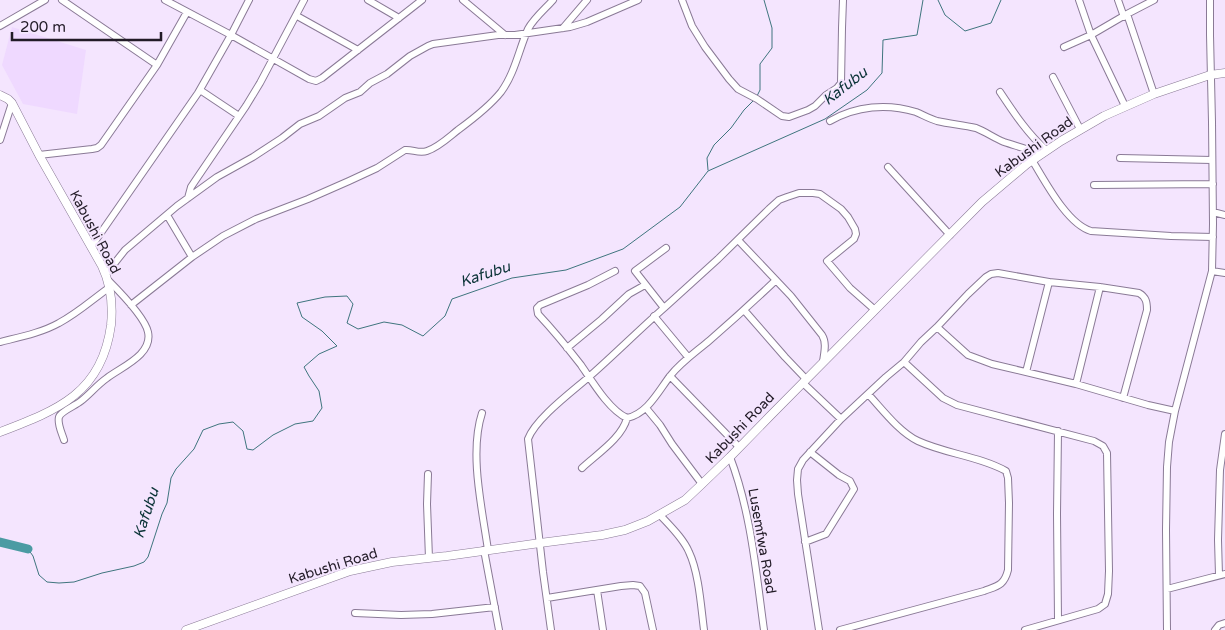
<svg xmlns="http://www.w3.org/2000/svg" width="1225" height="630" font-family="'Varela Round',sans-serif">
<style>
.built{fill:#efd9ff}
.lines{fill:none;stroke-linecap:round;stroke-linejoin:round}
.stream{stroke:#3f757e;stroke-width:1}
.river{stroke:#4b9ba3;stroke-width:9}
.minor-casing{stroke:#8a7a96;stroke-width:8}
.major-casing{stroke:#8a7a96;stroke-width:9}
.minor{stroke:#fff;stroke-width:6}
.major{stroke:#fff;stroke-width:8}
.labels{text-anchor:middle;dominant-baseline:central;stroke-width:4;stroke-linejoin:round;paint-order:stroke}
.street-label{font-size:14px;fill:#221b27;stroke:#f4e5fe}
.water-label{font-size:15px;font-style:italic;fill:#0b3337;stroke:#f4e5fe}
</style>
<rect width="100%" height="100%" fill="#f4e5fe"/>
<!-- built -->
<path class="built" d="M12,27l74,23 -9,64 -54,-10 -21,-39z"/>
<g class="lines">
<!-- stream -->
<path class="stream" d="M938,0l7,15 20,16 26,-8 10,-23
M757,96l3,-6v-26l12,-16v-20l-8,-28
M708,170l-1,-12 7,-13 17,-17 13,-18 9,-9
M28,549l5,7 6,19 8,7 12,1 15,-1 28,-9 32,-7 10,-4 4,-5 14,-43 5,-11 4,-25 5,-9 18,-20 9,-19 16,-6 14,-2 10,9 4,18 6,1 20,-15 22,-11 18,-3 9,-13 -3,-17 -10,-15 -5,-9 15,-13 18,-8 -15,-15 -20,-14 -5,-14 28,-6 22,-1 6,8 -6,19 11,6 26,-7 18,3 21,11 22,-20 7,-17 60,-21 54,-8 57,-21 57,-42 28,-36 117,-52 42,-29 15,-17 1,-33 34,-5 6,-35"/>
<!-- river -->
<path class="river" d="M0,542l28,7"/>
<!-- minor casing -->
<g class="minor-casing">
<path id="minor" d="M62,0l95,65
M165,0l66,35 78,44 7,2 6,-3 100,-78
M368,0l31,18
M463,0l42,35
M682,0l10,26 13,21 24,32 9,10 19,10 25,17 7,1 19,-7 7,-4 11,-11 11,-7 4,-5 1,-55 1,-28
M1079,0l12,35 34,71
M1118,0l6,17
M1154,0l-27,14 27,80
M297,16l61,34
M0,26l45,-26
M563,28l24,-28
M1064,47l27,-12 36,-21
M1053,77l27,52
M200,90l39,26
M1000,92c14,21 27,41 46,58
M830,121c26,-15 57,-18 86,-9 7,3 14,7 21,9 13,3 26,4 39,7 10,4 18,10 28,14 12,4 24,7 36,12
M0,140l12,-37
M39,155l53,-6 5,-1 4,-3 56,-80 30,-53
M1120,158l92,2
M1032,160c13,21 35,64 59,71l80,5 42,1
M888,167l62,68
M1094,185l119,-1
M188,198l3,-11 4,-6 51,-75 14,-23 44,-83
M1213,212l12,3
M738,240l53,56 31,39c5,8 2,18 1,27
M91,247l107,-154 33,-58 18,-35
M192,257l31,-21 33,-17 52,-20 41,-18 28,-13 28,-18c7,-1 14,4 22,1 12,-4 22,-14 31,-21 15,-11 31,-23 43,-38 14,-19 18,-43 27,-63 6,-11 17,-20 25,-29
M615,271l-27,14 -48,20 -3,3 1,6c15,16 29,33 43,51 11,16 28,45 46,53 20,-4 31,-26 43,-42 12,-15 26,-24 40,-36 23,-20 45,-40 66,-60
M1212,271l13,2
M106,274l19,-24 52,-44 40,-29 36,-20 29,-19 18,-14 19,-8 26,-18 15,-6 10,-9 17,-9 23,-18 18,-10 5,-2 65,-9h17l55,-8 17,-5 51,-22
M131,305l61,-48 -25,-42
M664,308l54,-49 51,-50 10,-9 8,-3 12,-4h14l7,1 21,15 7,8 7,12 1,5 -2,5 -27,22 23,27 25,22
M744,310l41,47 21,22
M654,316l34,41
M937,327l31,28 24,9 84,20 72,21 27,6
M0,342c20,-5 41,-9 59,-19 19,-10 34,-24 51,-36
M567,348l35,-29 27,-25 16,-9
M904,362l39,36 14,7 137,36 9,5 4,7 2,118 -1,23 -3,10 -7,5 -73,21
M1026,372l23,-90
M670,376l69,71
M803,383l38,36
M1076,384l24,-97
M646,408l14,17 12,19 30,40
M482,413c-13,40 0,95 6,137
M64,440c-2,-7 -7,-16 -5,-23 2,-6 16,-11 22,-16 9,-7 16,-16 26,-23 14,-11 46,-23 41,-46 -3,-14 -29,-41 -40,-52
M730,457c21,55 26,115 34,173
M582,468c15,-14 40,-30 45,-50
M428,474l-1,30 2,54
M660,515c10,11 23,23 29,37 10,21 12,55 15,78
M805,542l21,-8 28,-45 -4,-8 -11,-6 -29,-23
M484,550l15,80
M1219,575l-1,-35 2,-70 5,-36
M1167,589l58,-15
M597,590l6,40
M547,598l74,-12 12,-1 7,1 5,7 8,37
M355,613l46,2 31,-1 63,-7
M1058,620l-1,-106 1,-83
M551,630l-8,-58 -15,-133c8,-21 45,-48 62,-63 25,-22 49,-46 74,-68l-29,-37 31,-23
M819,630l-21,-136 -1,-14 1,-11 5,-9 38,-41 45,-42 18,-15 17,-20 16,-15 31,-33 18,-17 5,-3 7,-1 51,9 51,5 39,6c7,4 8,9 8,17l-24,88
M840,630l144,-39c13,-5 20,-5 24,-21l1,-67 -1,-25 -2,-7c-27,-15 -60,-17 -88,-30 -19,-9 -36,-32 -50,-47
M1167,630l-1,-100 1,-63 2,-25 6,-31 37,-140 1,-47 -1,-102 -2,-87v-35
M1215,630l4,-5 6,-2"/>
</g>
<!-- major casing -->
<g class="major-casing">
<path id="major" d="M0,95l8,4 4,4 27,52 63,111c9,19 11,39 9,59 -9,68 -53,85 -111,107
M186,630l164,-59 42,-9 55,-6 93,-13 62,-8 23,-5 23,-9 37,-21 17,-16 28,-27 40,-41 212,-214 45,-38 34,-23 43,-25 50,-22 56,-19 15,-2"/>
</g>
<!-- minor -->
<use href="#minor" class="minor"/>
<!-- major -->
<use href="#major" class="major"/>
</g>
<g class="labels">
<!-- street labels -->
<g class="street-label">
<text transform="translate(1034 147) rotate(-36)">Kabushi Road</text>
<text transform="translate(95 232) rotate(62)">Kabushi Road</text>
<text transform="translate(740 428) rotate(-46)">Kabushi Road</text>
<text transform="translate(762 541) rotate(80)">Lusemfwa Road</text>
<text transform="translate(333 566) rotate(-17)">Kabushi Road</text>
</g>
<!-- water labels -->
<g class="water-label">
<text transform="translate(845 86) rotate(-38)">Kafubu</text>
<text transform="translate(485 274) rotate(-18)">Kafubu</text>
<text transform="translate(146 513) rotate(-72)">Kafubu</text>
</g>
</g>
<!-- scale -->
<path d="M12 32v8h149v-8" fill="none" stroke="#221b27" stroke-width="2.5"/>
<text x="20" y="32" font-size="15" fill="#221b27" stroke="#f4e5fe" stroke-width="4" paint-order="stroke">200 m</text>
</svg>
